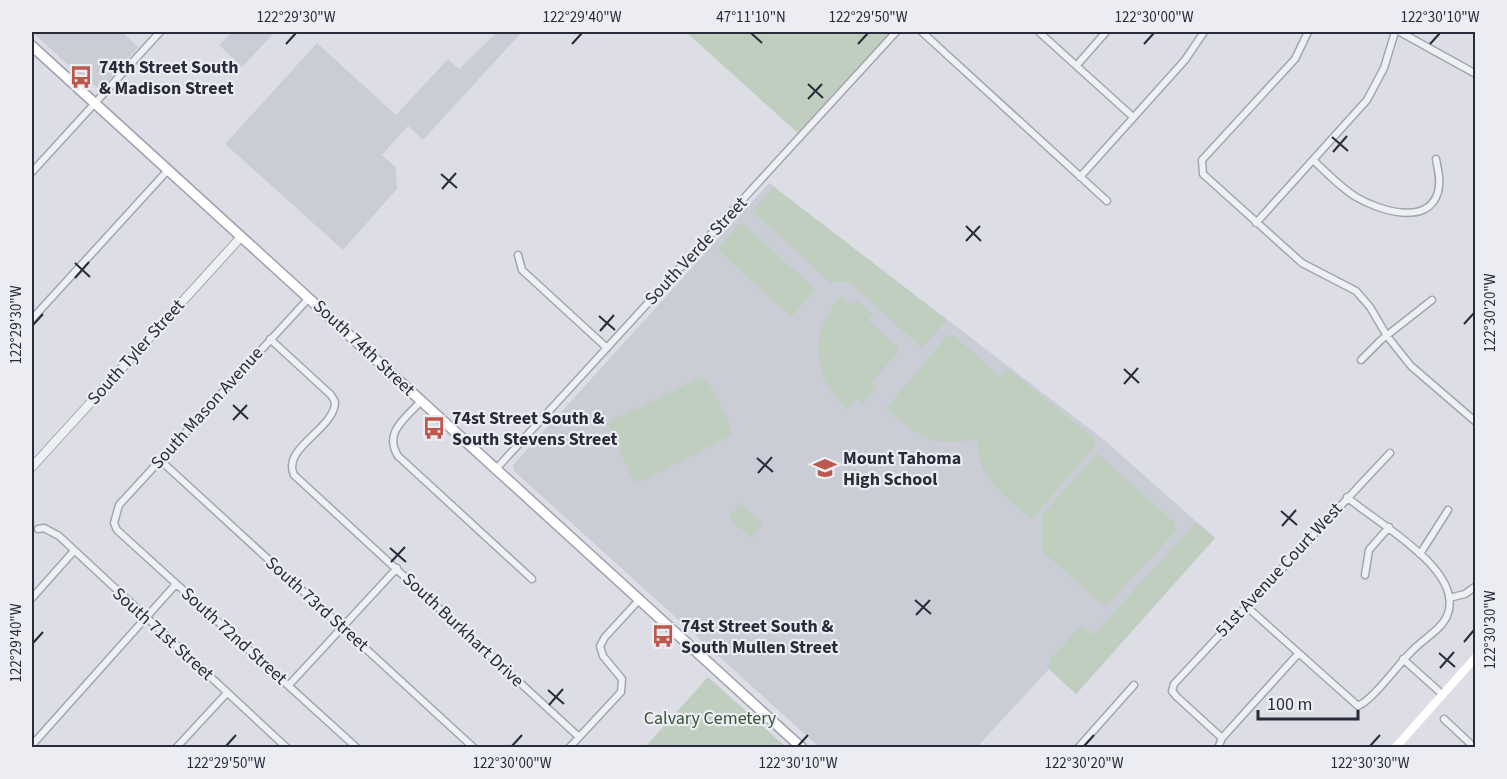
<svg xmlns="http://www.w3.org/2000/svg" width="1507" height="779" font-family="'Source Sans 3',sans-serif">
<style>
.built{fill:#cbcdd6}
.green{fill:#bfcebf}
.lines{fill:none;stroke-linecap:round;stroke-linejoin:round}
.minor-casing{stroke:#a3a5ae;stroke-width:9}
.tertiary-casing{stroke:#a3a5ae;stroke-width:10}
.primary-casing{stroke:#9ea1af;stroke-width:12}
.minor{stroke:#eff0f4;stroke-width:6}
.tertiary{stroke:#eff0f4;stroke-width:8}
.secondary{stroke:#fff;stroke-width:8}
.primary{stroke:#fff;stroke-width:9}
.ticks{fill:none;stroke:#282b3a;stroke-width:2}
.labels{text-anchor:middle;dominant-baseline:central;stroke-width:4.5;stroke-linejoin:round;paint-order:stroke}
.poi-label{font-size:18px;font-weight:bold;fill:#282b3a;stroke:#ecedf3;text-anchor:start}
.street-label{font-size:18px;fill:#282b3a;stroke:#ecedf3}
.park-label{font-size:18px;fill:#375439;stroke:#ecedf3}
.neatline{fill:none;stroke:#282b3a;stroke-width:2}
.ticks-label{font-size:15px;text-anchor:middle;fill:#282b3a}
</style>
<rect width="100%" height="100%" fill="#dddee5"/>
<!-- built -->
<path class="built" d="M32,32h90l16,15 -36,42 -14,-6z
M232,32h43l-33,35 -23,-22z
M497,32h25l-99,108 -15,-14 -26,29 14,12 1,22 -54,61 -118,-106 92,-101 79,72 52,-56 11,10z
M769,183l334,256 112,99 -139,156 -27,-25 -72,78h-158l-305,-276 -1,-6z"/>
<!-- green -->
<path class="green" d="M686,32h210l-95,104z
M774,187l173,133 -25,28 -73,-66 -18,1 -79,-72z
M741,222l75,68 -25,27 -74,-68z
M842,296l10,9 5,-5 16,14 -5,6 29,27 1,6 -27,29 6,6 -15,16 -6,-5 -9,10c-36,-31 -39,-79 -5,-113z
M954,335l47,43 6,-10 87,70 1,8 -63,73c-24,-18 -61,-48 -54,-81 -44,12 -62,-3 -92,-30l61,-72z
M703,376l3,7 2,-1 23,44 -3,2 4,7 -95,48 -6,-7 -24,-53z
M1097,453l78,70 1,8 -71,76 -63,-56v-36z
M741,503l22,21 -12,14 -23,-21z
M1196,522l19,16 -139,156 -27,-25v-9l33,-35 11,10z
M708,677l78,70h-141z"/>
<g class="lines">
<!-- minor casing -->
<g class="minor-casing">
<path id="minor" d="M922,32l185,169
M1039,32l94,85
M1308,32l-13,27 -93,101 1,14 99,89 54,28 14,16 17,29 24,30 65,56
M1400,32l76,42
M1077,65l29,-33
M1313,160c14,13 27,27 43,37 22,13 72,30 82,-5 3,-11 0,-22 -2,-33
M32,172l128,-140
M1080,177l105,-117 19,-28
M1256,223l111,-123 17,-32 11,-36
M518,255l4,15 85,78
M309,298l-190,207 -5,18 3,7 240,218
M32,319l136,-149
M270,339l61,56 4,7c0,27 -54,46 -41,73l285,262
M1361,360l20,-20 51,-40
M421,401c-15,17 -38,31 -23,55l134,123
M160,460l314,288
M496,469l400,-437
M38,529l6,-1 15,8 228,212
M1420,554l28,-44
M1365,575l4,-25 20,-23
M32,598l41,-46
M1449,598l16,-4 11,-8
M1246,606l112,100c16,-7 40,-42 54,-55 11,-12 29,-21 35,-35 20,-46 -74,-95 -100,-119
M1403,659l39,35
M289,685l108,-117
M1444,719l31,29
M1222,738l-45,-41 -5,-6 2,-7 216,-231
M32,745l144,-161
M176,748l51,-55
M569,748l52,-56 1,-13 -19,-23 -3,-10 5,-9 34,-37
M1078,748l56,-63
M1218,748l4,-10 76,-84"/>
</g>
<!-- tertiary casing -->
<g class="tertiary-casing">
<path id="tertiary" d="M32,467l209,-230"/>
</g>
<!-- primary casing -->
<g class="primary-casing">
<path id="primary" d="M32,46l770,702"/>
</g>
<!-- minor -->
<use href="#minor" class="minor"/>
<!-- tertiary -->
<use href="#tertiary" class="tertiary"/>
<!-- secondary -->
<path class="secondary" d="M1395,748l81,-91"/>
<!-- primary -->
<use href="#primary" class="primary"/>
</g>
<!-- ticks -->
<path class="ticks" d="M751,33l11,10M286,44l10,-11M572,44l10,-11M858,44l10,-11M1144,44l10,-11M1430,44l10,-11M808,84l15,14M808,99l14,-15M1332,137l16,14M1333,152l14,-16M441,174l16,14M442,189l14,-16M966,226l15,15M966,241l14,-15M75,263l15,14M75,278l14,-16M599,316l16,14M1464,324l10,-11M33,325l10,-11M600,331l14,-16M1124,369l15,14M1124,384l14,-16M233,405l15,14M233,420l14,-15M757,458l16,14M758,473l14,-16M1281,511l16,14M1282,526l14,-16M390,548l16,14M391,562l14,-15M915,600l16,14M916,615l14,-15M1464,642l10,-12M33,643l10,-11M1439,653l16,14M1440,668l14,-16M548,690l16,14M549,705l14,-16M226,746l10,-11M512,746l10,-11M798,746l10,-11M1084,746l10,-11M1370,746l10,-11"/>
<!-- icons -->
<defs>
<g id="bus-bare" transform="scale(1.8)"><path d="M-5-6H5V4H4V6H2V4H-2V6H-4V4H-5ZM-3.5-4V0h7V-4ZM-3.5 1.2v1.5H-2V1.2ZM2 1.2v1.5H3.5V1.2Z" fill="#bd584f" stroke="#ecedf3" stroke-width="2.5" paint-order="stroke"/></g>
<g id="school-bare" transform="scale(1.8)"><path d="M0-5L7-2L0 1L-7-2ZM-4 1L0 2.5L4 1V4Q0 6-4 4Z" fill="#bd584f" stroke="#ecedf3" stroke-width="2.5" paint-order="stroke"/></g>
</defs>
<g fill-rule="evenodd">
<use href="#bus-bare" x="81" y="77"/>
<use href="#bus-bare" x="434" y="428"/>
<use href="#school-bare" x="825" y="468"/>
<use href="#bus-bare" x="663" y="636"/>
</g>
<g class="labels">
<!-- poi labels -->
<g class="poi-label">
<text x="99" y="67">74th Street South<tspan x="99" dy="21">&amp; Madison Street</tspan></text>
<text x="452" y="418">74st Street South &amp;<tspan x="452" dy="21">South Stevens Street</tspan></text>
<text x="843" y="458">Mount Tahoma<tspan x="843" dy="21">High School</tspan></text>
<text x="681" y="626">74st Street South &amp;<tspan x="681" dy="21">South Mullen Street</tspan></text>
</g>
<!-- street labels -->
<g class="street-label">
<text transform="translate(696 251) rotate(-47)">South Verde Street</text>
<text transform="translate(364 348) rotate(43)">South 74th Street</text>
<text transform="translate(136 352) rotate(-48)">South Tyler Street</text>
<text transform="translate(207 408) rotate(-48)">South Mason Avenue</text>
<text transform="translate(1279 570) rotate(-47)">51st Avenue Court West</text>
<text transform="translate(317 604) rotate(42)">South 73rd Street</text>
<text transform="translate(463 630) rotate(43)">South Burkhart Drive</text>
<text transform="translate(163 634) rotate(42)">South 71st Street</text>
<text transform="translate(234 636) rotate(42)">South 72nd Street</text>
</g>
<!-- park labels -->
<g class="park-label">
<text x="710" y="718">Calvary Cemetery</text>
</g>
</g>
<!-- border -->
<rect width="1507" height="779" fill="none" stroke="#ecedf3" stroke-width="66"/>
<!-- scale -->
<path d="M1258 710v9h100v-9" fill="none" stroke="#282b3a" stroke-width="3"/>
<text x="1267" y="710" font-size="18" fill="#282b3a" stroke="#ecedf3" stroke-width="4.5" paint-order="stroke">100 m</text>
<rect x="33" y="33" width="1441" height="713" class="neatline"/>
<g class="ticks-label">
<text x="296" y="22">122°29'30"W</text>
<text x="582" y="22">122°29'40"W</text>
<text x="751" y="22">47°11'10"N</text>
<text x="868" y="22">122°29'50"W</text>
<text x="1154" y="22">122°30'00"W</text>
<text x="1440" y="22">122°30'10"W</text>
<text transform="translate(1490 313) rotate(-90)" y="5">122°30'20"W</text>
<text transform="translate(16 325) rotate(-90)" y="5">122°29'30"W</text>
<text transform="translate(1490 630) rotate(-90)" y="5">122°30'30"W</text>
<text transform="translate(16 643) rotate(-90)" y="5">122°29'40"W</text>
<text x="226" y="768">122°29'50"W</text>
<text x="512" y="768">122°30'00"W</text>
<text x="798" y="768">122°30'10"W</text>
<text x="1084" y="768">122°30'20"W</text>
<text x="1370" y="768">122°30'30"W</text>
</g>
</svg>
